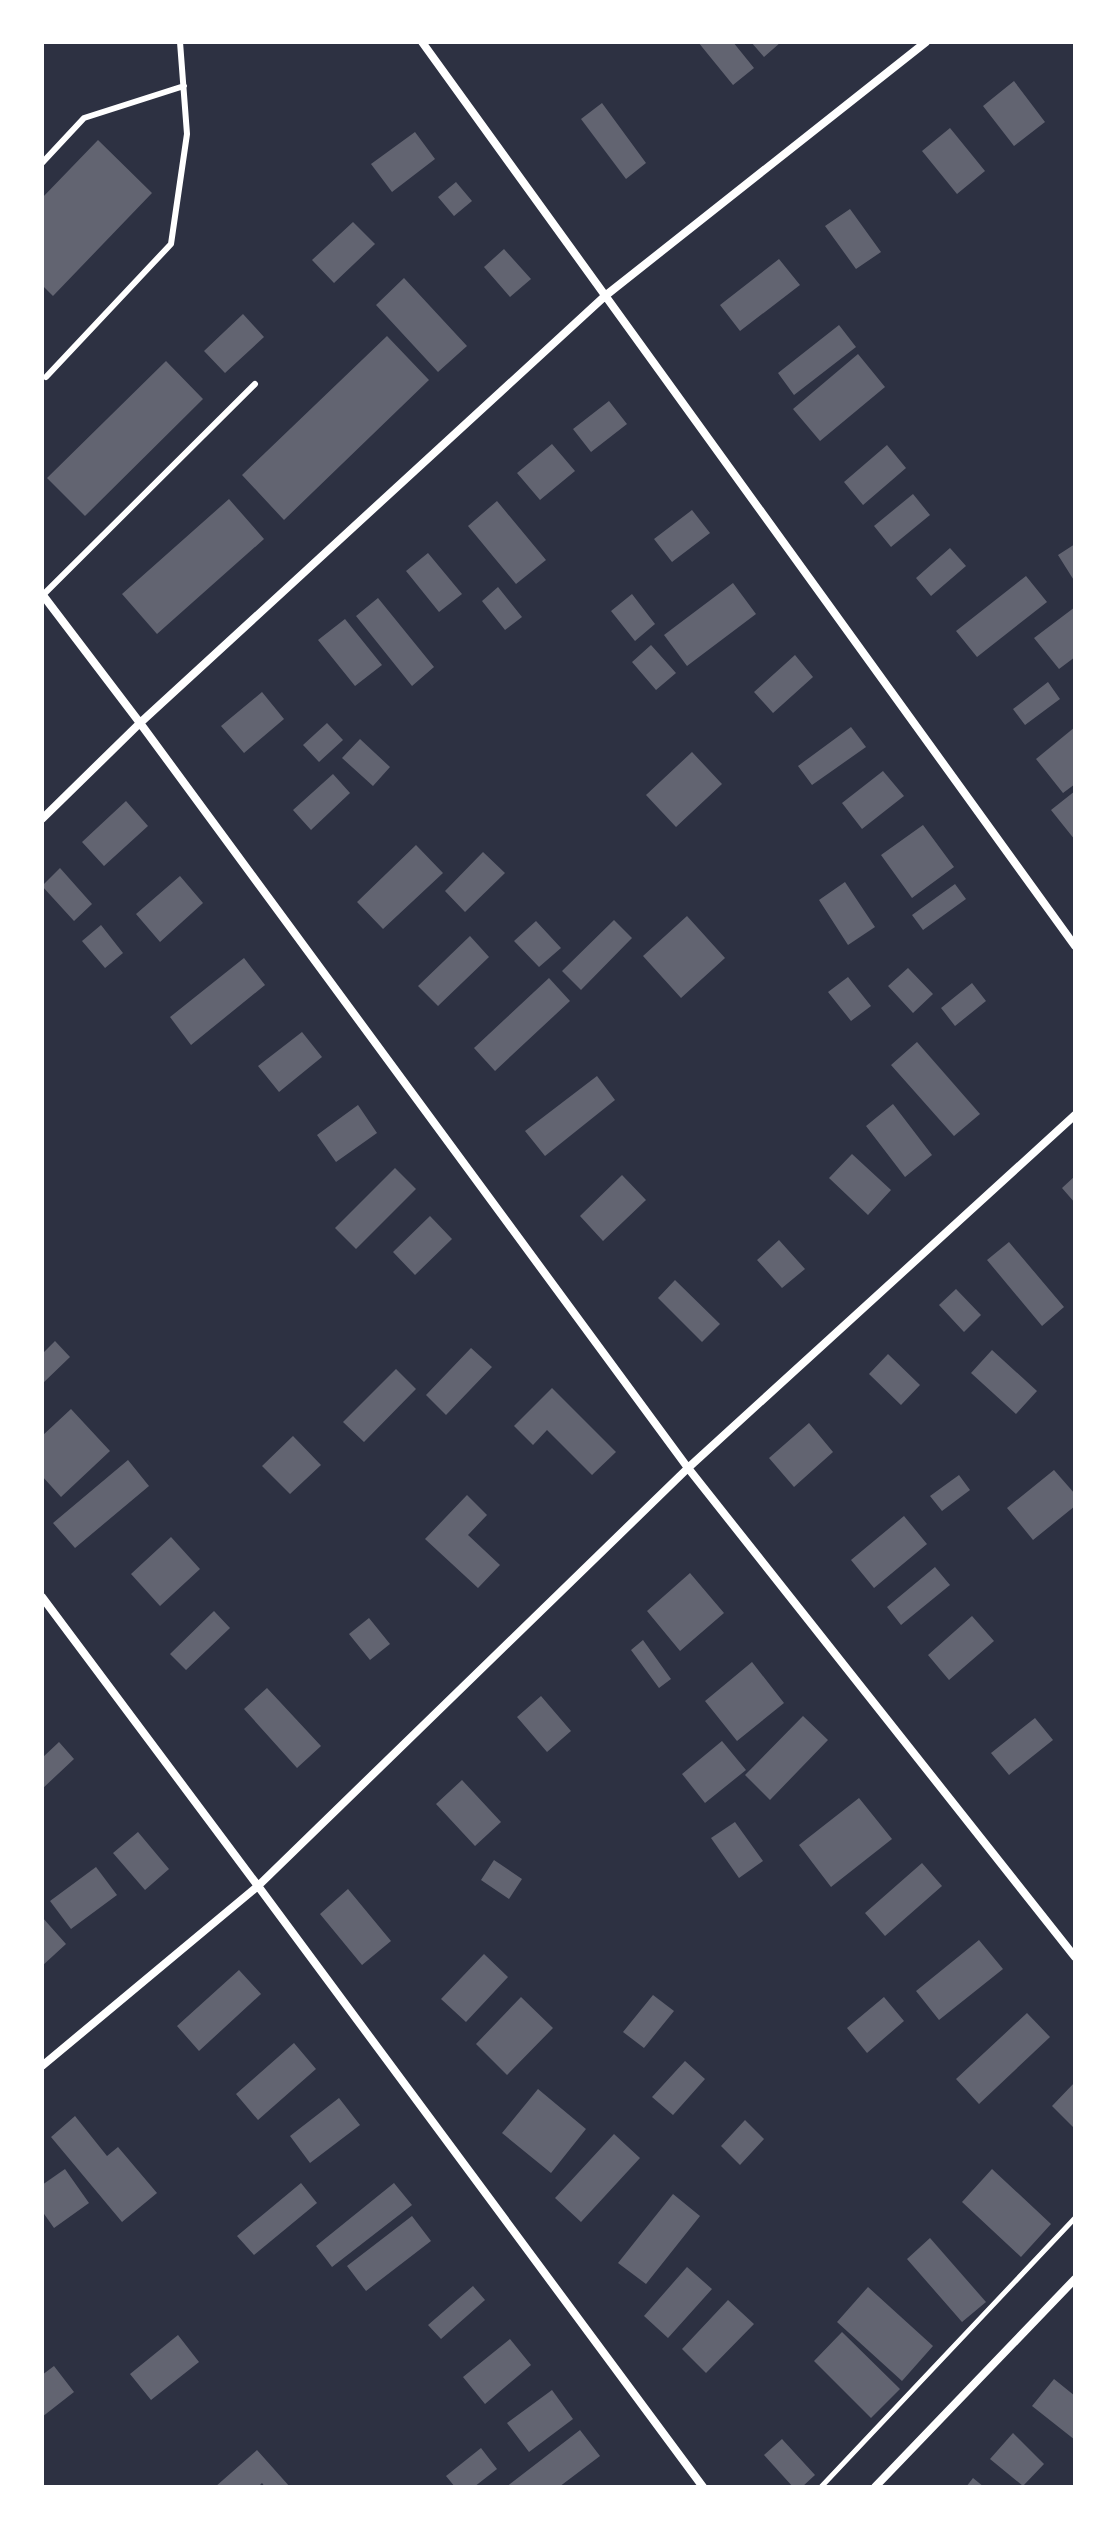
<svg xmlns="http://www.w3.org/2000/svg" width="1117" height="2529" font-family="'Roboto Serif',serif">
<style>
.building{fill:#626471}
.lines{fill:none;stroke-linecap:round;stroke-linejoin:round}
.path{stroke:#fff;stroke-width:5}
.service{stroke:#fff;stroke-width:6}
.minor{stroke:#fff;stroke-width:8}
</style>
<rect width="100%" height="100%" fill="#2d3142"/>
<!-- building -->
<path class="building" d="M698,42h35l21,26 -21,17z
M751,42h30l-17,15z
M1014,81l31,41 -31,24 -31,-40z
M602,103l44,60 -20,16 -45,-60z
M950,128l35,43 -28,23 -35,-43z
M415,132l20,27 -43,33 -21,-28z
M98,140l54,53 -99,103 -11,-11v-87z
M456,182l16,19 -18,15 -16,-19z
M850,209l31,43 -25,17 -31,-43z
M353,222l22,22 -41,39 -22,-23z
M504,249l27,30 -21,18 -26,-30z
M779,259l21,26 -60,46 -20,-26z
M404,278l63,68 -29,26 -62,-67z
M243,314l21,23 -39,36 -21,-22z
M839,325l17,22 -62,48 -16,-22z
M387,336l42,44 -145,140 -42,-45z
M858,354l27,33 -65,54 -27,-32z
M166,361l37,38 -118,117 -38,-38z
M609,401l18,23 -36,28 -18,-23z
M552,444l23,27 -35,29 -23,-27z
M887,445l19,23 -43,37 -19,-23z
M913,494l17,21 -39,32 -17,-21z
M229,499l35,40 -107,95 -35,-40z
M497,501l49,59 -30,24 -48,-58z
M692,510l18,23 -38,29 -18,-23z
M1075,544v38l-17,-27z
M950,548l16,18 -35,30 -15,-18z
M428,553l34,41 -23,18 -33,-41z
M1026,576l21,26 -70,55 -21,-26z
M733,583l23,31 -69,52 -23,-31z
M498,587l24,30 -17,13 -23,-29z
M632,594l23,30 -20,17 -24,-30z
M378,598l56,69 -22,19 -56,-70z
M1075,607v50l-16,12 -25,-31z
M345,619l37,46 -27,21 -37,-46z
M651,645l25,28 -20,17 -24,-28z
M795,655l18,22 -40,36 -19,-21z
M1048,682l12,17 -35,26 -12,-16z
M262,692l22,27 -40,34 -23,-27z
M327,723l16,17 -24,22 -16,-17z
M851,727l15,20 -54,38 -14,-19z
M1075,727v57l-12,9 -27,-34z
M360,739l30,28 -17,19 -31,-28z
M692,752l30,32 -46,43 -30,-32z
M883,771l21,25 -42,33 -20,-26z
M333,774l17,19 -39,37 -18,-20z
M1075,791v49l-24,-30z
M126,801l22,25 -44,40 -22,-24z
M923,825l31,42 -42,31 -31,-43z
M416,845l27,28 -60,56 -26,-27z
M483,852l22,21 -40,39 -20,-21z
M60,868l32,36 -18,17 -32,-35z
M180,876l23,27 -43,39 -24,-28z
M845,882l30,45 -27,18 -29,-45z
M955,884l11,15 -43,31 -11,-15z
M687,916l38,42 -44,40 -38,-42z
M614,920l18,18 -51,52 -19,-19z
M536,921l25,27 -22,19 -25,-26z
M101,925l22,28 -18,15 -23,-27z
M470,936l19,21 -51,49 -20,-20z
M244,958l21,27 -74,60 -21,-28z
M908,968l25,26 -20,19 -25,-27z
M848,977l23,29 -20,15 -23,-29z
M549,978l21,23 -75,70 -21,-23z
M972,983l14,18 -31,25 -14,-18z
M302,1032l20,25 -43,35 -21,-26z
M917,1042l63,72 -26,22 -63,-71z
M597,1076l18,24 -70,56 -20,-25z
M893,1104l39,51 -27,22 -39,-51z
M358,1105l19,28 -41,29 -19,-27z
M852,1154l39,36 -23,25 -39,-37z
M395,1168l21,21 -60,60 -21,-21z
M622,1175l24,25 -43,41 -23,-25z
M1075,1176v27l-13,-15z
M430,1216l22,23 -37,36 -22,-23z
M779,1240l26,29 -23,19 -25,-28z
M1009,1242l55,65 -22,19 -55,-66z
M675,1280l45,44 -18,18 -44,-44z
M956,1289l25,26 -17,17 -25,-27z
M55,1341l15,16 -28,27v-30z
M471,1348l21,19 -46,48 -20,-20z
M992,1350l45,41 -21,23 -45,-41z
M888,1354l32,31 -19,20 -32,-31z
M396,1369l20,20 -52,53 -21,-20z
M552,1388l64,64 -24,23 -45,-45 -14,15 -19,-19z
M71,1409l39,42 -49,46 -19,-21v-40z
M809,1423l24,29 -39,35 -25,-29z
M293,1436l28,29 -31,29 -28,-28z
M128,1460l21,26 -74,62 -22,-25z
M1054,1470l21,24v12l-42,34 -26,-32z
M959,1475l11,15 -28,21 -12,-15z
M467,1495l20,20 -19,20 32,30 -22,23 -53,-49z
M904,1516l23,28 -53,44 -23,-28z
M171,1537l29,32 -40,37 -29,-32z
M935,1567l15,18 -49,40 -14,-18z
M690,1573l34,40 -44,38 -33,-40z
M214,1611l16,17 -44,42 -16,-16z
M972,1616l22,25 -45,39 -21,-25z
M369,1618l21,26 -20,16 -21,-26z
M643,1640l28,39 -12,9 -28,-38z
M752,1662l32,41 -47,38 -32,-40z
M267,1688l54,58 -24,22 -53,-59z
M541,1696l30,35 -24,21 -30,-35z
M803,1716l25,24 -58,60 -25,-25z
M1035,1718l18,22 -44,35 -18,-22z
M722,1741l24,29 -41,33 -23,-29z
M59,1742l15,17 -32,30v-31z
M462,1780l39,42 -26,24 -39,-42z
M859,1798l33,41 -61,48 -32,-42z
M735,1822l28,39 -24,17 -28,-40z
M138,1832l31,37 -24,21 -32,-37z
M494,1860l28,19 -13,20 -28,-19z
M922,1863l20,23 -57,50 -20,-23z
M96,1867l21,28 -46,34 -21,-28z
M348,1889l43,52 -29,24 -42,-51z
M42,1917l24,27 -24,22z
M979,1940l24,29 -64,51 -23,-29z
M484,1954l24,23 -42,45 -25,-23z
M239,1970l22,24 -62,57 -22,-25z
M653,1995l21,16 -30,37 -21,-16z
M521,1997l32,31 -46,47 -31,-31z
M884,1997l20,24 -37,32 -20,-25z
M1027,2013l23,24 -71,67 -23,-25z
M294,2043l22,26 -58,51 -22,-26z
M685,2061l20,18 -32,36 -21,-18z
M1075,2082v47l-23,-23z
M538,2089l48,40 -35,44 -49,-40z
M339,2098l21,27 -50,38 -20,-27z
M75,2116l32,40 11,-9 39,46 -35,29 -71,-85z
M745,2120l19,19 -24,26 -19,-19z
M614,2134l26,24 -59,64 -26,-24z
M65,2169l24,34 -35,25 -12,-17v-26z
M992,2169l59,55 -30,33 -59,-55z
M301,2183l16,20 -63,52 -17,-19z
M394,2183l18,22 -80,62 -16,-21z
M673,2194l27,22 -54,68 -28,-21z
M412,2216l19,25 -65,50 -19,-25z
M930,2238l56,64 -24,20 -55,-63z
M687,2267l25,22 -44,49 -24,-22z
M473,2286l12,14 -44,39 -13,-14z
M868,2287l65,59 -31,35 -65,-59z
M728,2300l26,24 -48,49 -24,-24z
M842,2332l58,57 -29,29 -57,-57z
M178,2335l21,27 -48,38 -21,-26z
M510,2339l21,26 -46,39 -22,-27z
M54,2366l20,26 -32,25v-42z
M1054,2379l21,17v44l-43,-34z
M552,2390l21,29 -44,33 -22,-29z
M580,2430l20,26 -41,31h-53z
M1013,2433l31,31 -21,22 -33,-27z
M782,2439l33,36 -13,12h-9l-29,-32z
M481,2448l16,21 -23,18h-19l-9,-11z
M257,2450l33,37h-25l-3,-4 -4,4h-43z
M973,2478l11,9h-18z"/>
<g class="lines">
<!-- path -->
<path class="path" d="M821,2487l254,-269"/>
<!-- service -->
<path class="service" d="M42,163l42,-45 100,-32
M46,377l125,-133 16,-110 -7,-92
M43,595l212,-211"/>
<!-- minor -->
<path class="minor" d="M422,42l653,904
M42,594l98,129 548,745 387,489
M42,819l98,-96 465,-427 321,-254
M42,1597l216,289 445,601
M42,2066l216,-180 430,-418 387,-353
M875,2487l200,-208"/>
</g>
<!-- border -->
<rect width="1117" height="2529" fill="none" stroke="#ffffff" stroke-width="88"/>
</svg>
